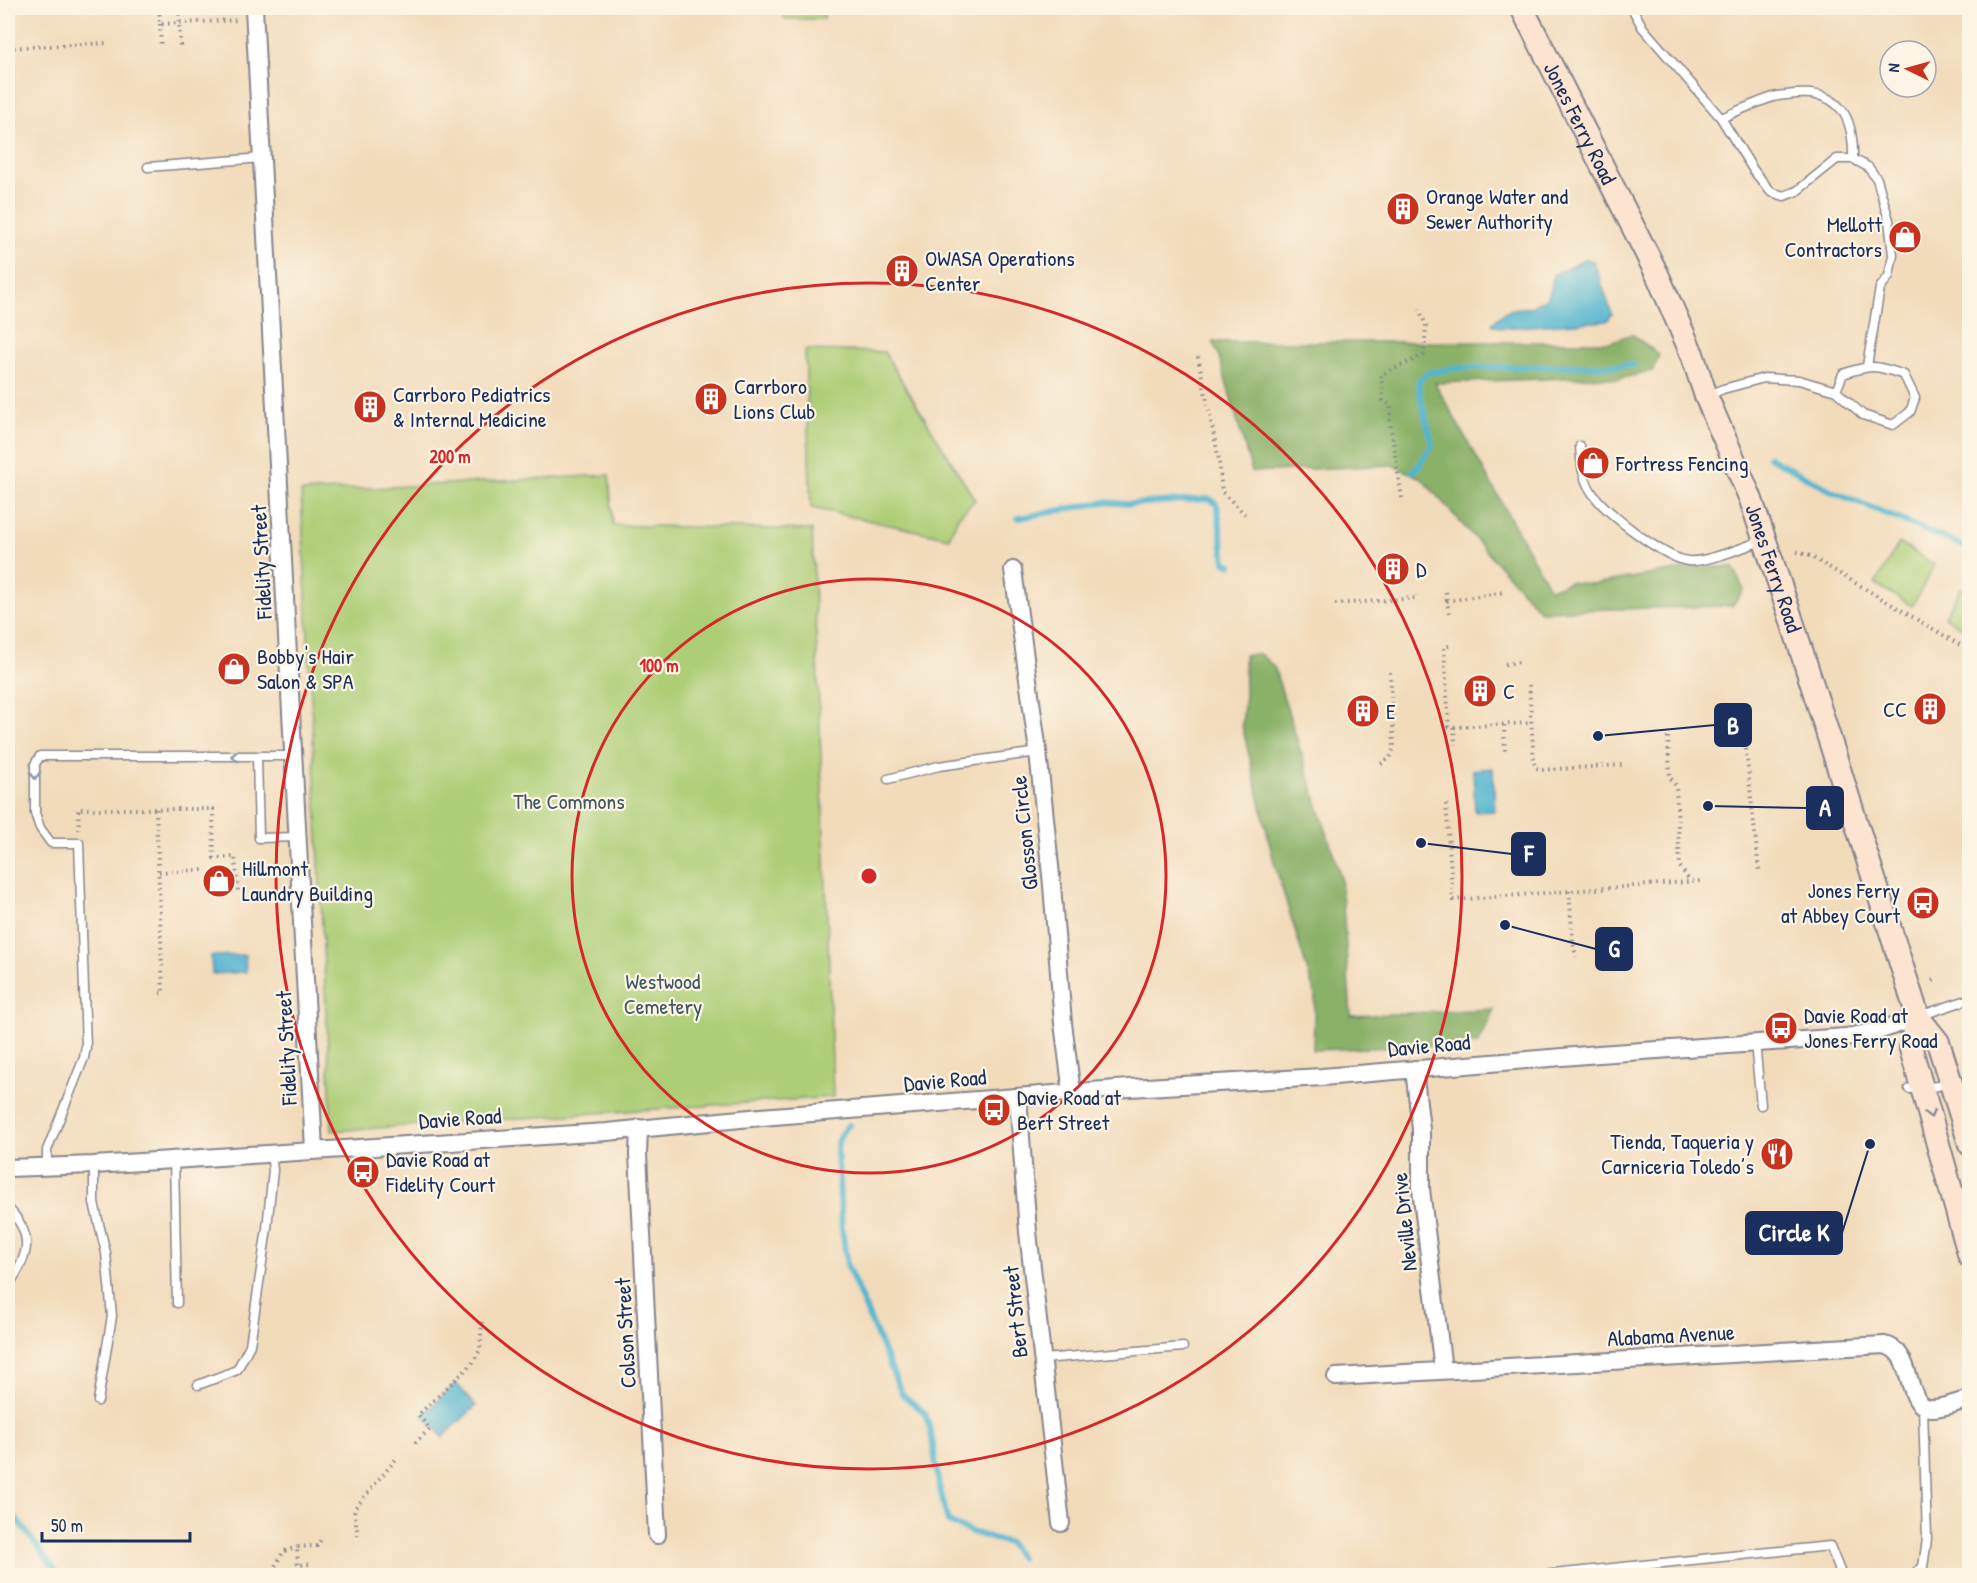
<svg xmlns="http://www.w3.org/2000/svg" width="1977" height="1583" font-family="'Patrick Hand',sans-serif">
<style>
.green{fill:#adce77;stroke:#647e6a;stroke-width:1.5}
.forest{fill:#8ab168;stroke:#527063;stroke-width:1.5}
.water{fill:#51b5cf;stroke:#367296;stroke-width:1.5}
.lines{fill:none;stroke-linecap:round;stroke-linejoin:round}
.stream{stroke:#51b5cf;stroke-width:6}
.service-casing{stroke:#86858c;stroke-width:11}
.minor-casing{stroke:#86858c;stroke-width:20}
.secondary-casing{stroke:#86858c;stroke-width:26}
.path{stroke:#86858c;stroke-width:4;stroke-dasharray:1.5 4.5;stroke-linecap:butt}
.service{stroke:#fff;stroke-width:8}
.minor{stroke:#fff;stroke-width:16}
.secondary{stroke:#fde4d0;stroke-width:22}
.oneway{stroke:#8d97ae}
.oneway2{stroke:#8c8a97}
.ring{fill:none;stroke:#d62828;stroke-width:3}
.labels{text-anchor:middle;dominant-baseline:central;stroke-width:4.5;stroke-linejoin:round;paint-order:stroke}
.street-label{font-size:22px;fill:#1b2f5e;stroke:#fcf5e5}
.poi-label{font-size:22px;fill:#1b2f5e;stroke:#fcf5e5;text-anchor:start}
.park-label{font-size:22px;fill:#405764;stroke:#fcf5e5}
.centre{fill:#d62828;stroke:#fcf5e5;stroke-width:3}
.ring-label{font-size:18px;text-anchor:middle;font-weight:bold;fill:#d62828;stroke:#fcf5e5;stroke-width:4.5;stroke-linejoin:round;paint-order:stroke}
.leader{fill:none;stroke:#1b2f5e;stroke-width:2}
.callout-dot{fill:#1b2f5e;stroke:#fcf5e5;stroke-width:2}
.callout{fill:#1b2f5e;stroke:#1b2f5e;stroke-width:2}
.callout-label{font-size:24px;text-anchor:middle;font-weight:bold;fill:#fff}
</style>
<rect width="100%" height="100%" fill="#fcf5e5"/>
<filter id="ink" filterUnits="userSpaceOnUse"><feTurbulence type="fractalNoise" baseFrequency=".0167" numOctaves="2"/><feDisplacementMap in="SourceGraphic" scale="12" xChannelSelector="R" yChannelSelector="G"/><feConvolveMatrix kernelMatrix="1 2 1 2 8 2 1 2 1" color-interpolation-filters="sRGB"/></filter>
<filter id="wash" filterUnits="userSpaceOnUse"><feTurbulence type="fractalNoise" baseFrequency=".008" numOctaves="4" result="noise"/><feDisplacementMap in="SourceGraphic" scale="24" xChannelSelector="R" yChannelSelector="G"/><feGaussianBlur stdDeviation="1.35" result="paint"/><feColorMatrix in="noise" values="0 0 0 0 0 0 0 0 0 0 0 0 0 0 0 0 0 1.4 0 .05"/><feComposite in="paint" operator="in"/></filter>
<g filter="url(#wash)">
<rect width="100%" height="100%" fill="#f2dbbb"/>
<!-- green -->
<path class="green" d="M784,8h40v11h-40z
M805,350l79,2 91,148 -17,17 -9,21 -138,-30z
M609,475l4,50 199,5 16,409 5,158 -501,34 -31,-639z
M1899,543l36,22 -23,41 -37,-22z
M1961,588l8,6v38l-25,-15z"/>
<!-- forest -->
<path class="forest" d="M1632,334l27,21 -7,16 -33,8 -24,-2 -160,6 115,206 19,-7 24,2 102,-17h38l11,23 -12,16 -192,5 -119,-133 -29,-13 -140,7 -33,-115 -6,-15h397z
M1260,654l14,13 67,211 10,138 143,-7 -16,35 -165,6 2,-55 -41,-133 -32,-137 3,-31 -1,-39z"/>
<!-- water -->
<path class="water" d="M1587,259l7,3 18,52 -5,7 -106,7 -9,-4 9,-9 11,-6 20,-2 7,-5 5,-1 6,-8 4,-19z
M1493,768l2,43 -20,1 -2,-42z
M245,955l1,17 -34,2 -1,-18z
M456,1383l20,23 -33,31 -20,-22z"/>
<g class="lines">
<!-- stream -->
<path class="stream" d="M1769,457l65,35 136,57
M1412,471l6,-4 14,-22c-4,-22 -12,-42 -14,-64l9,-8 31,-5 176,-3
M1018,518l86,-16 25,2 81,-5 7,6 8,57 6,3
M849,1125c-9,7 -11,14 -12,25l5,79 5,36 55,129 23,19 6,19 8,53 9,37 23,10 38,11 11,15
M8,1508l52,68"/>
</g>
</g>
<g filter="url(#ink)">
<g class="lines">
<!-- service casing -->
<g class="service-casing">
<path id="service" d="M1632,8l11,20 78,90 33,53 17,21 13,4 13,-5 40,-32h16l15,8 9,12 12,41 4,35 -4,21 -9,12 -13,78
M1721,118c17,-7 34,-15 52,-21 7,-2 15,-2 23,-3 45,-4 58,25 57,65
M148,167l114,-9
M1707,396l16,-7 41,-11 35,2 37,11 27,24 30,10 17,-13 5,-14 -11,-23c-28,-10 -33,-11 -61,-1l-7,17
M1580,446c1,16 2,31 11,45 12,20 73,67 97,70 18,2 58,-15 76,-21
M257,756l2,82 39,-1
M888,779l51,-13 99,-14
M1919,1016l51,-17
M1755,1043l6,62
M1909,1089l29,-3
M174,1159l3,144
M94,1165v38l12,50 6,63 -14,85
M47,1166v-16l37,-92 2,-11 -7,-204h-28l-11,-15 -5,-15v-49l5,-8h254
M8,1208c28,29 20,48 0,78
M1043,1359l140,-12
M198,1385l39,-15 13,-25 17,-117 6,-58 -2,-17
M1534,1576l296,-30 12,30
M1911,1576l12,-9 4,-28 -4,-132"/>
</g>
<!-- minor casing -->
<g class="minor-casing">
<path id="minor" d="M254,8l60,1142
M1013,570l25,182 14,133 11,138 9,70
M1414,1069l7,60v60l22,181
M1018,1097l10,135 33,291
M639,1128l-1,26 19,381
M8,1168l86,-3 513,-33 154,-15 368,-29 193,-11 277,-23 247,-17 32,-6 40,-14
M1336,1377l548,-32c32,5 19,64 48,63 12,0 26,-6 38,-9"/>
</g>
<!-- secondary casing -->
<g class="secondary-casing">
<g id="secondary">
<path id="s1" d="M1522,8l135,266 35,80 14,42 44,101 39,115 129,405 20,25 32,102"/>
<path d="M1918,1017l-7,32 59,208"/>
</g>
</g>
<!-- path -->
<path class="path" d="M159,8l1,16 79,-4
M179,8l1,39
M160,24l1,24
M8,48l101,-5
M1198,357l21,103 3,32 23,22
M1402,498l-12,-76 1,-16 -8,-6 -2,-25 43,-20 2,-30 -7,-16
M1797,552l13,4 160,95
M1446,592l1,9
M1335,604l81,-6v-3
M1449,613l-2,-12 58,-9
M1449,646l-5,1 5,80h5l1,18
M1505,664l15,-2
M1529,685l5,78 2,5 6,2 80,-5 -1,-3
M1504,725l1,30
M1454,727l77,-4
M1744,731l15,140
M1668,737l2,40 6,9 4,81 10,14
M1381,764l9,-6 4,-10 -4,-77h-2
M1446,804l7,96 247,-19
M156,809l7,184h-3
M79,830l-1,-21h135l1,49 21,-1 3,34h-3
M159,872l44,-2
M1569,891l4,51 3,15
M1933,981l4,-2
M415,1443l15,-14 -12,-14 54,-51 8,-14 2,-28
M358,1536l-4,-27 43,-51
M309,1564l-11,1 -1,-18 20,-1 5,-8
M269,1576l15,-25 13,-4"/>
<!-- service -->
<use href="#service" class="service"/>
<!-- minor -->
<use href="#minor" class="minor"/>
<!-- secondary -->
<use href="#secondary" class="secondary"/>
</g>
<!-- one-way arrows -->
<defs><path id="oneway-chevron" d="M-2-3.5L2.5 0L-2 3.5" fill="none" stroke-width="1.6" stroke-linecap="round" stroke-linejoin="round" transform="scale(1.5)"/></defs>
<g class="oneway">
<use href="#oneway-chevron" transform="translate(235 756) rotate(-180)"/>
<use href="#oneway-chevron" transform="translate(35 775) rotate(90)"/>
</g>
<use class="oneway2" href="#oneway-chevron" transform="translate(1930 1114) rotate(74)"/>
</g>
<!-- distance rings -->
<g class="ring">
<circle cx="869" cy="876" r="297"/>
<circle cx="869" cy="876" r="593"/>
</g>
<!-- icons -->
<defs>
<g id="building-disc" transform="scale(1.725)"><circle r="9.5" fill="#c8321e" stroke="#fcf5e5"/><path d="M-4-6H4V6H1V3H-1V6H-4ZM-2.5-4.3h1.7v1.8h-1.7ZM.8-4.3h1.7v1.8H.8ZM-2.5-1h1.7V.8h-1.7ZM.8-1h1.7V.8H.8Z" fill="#fff"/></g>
<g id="shop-disc" transform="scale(1.725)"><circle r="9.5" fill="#c8321e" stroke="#fcf5e5"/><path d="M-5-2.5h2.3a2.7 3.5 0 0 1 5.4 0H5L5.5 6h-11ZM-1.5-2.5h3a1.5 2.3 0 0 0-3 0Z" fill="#fff"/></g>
<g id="bus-disc" transform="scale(1.725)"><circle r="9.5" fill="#c8321e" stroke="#fcf5e5"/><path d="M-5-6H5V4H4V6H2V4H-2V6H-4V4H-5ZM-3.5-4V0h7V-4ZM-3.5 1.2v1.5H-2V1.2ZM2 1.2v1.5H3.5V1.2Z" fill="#fff"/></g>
<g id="restaurant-disc" transform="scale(1.725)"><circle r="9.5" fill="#c8321e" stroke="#fcf5e5"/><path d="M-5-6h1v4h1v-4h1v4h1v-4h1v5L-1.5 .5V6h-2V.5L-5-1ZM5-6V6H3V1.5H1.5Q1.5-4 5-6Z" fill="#fff"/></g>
</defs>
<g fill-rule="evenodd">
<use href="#building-disc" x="1403" y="209"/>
<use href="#shop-disc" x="1905" y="237"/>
<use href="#building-disc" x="902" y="271"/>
<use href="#building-disc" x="711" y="399"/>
<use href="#building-disc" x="370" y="407"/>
<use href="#shop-disc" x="1593" y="463"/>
<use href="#building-disc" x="1393" y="569"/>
<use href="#shop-disc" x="234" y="669"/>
<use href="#building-disc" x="1480" y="691"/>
<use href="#building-disc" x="1930" y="709"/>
<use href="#building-disc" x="1363" y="711"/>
<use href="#shop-disc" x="219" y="881"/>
<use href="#bus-disc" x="1923" y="903"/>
<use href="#bus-disc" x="1781" y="1028"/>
<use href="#bus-disc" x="994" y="1110"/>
<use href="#restaurant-disc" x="1777" y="1154"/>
<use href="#bus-disc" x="363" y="1172"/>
</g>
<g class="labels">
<!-- street labels -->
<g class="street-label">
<text stroke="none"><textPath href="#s1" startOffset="129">Jones Ferry Road</textPath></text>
<text transform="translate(261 562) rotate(-93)">Fidelity Street</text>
<text stroke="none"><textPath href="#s1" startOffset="615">Jones Ferry Road</textPath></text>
<text transform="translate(1024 833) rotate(-96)">Glosson Circle</text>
<text transform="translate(1429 1045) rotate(-5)">Davie Road</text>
<text transform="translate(286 1048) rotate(-93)">Fidelity Street</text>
<text transform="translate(945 1080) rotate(-5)">Davie Road</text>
<text transform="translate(460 1118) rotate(-4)">Davie Road</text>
<text transform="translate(1404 1222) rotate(-96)">Neville Drive</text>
<text transform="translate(1015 1312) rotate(-96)">Bert Street</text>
<text transform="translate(625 1333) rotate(-93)">Colson Street</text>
<text transform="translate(1671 1335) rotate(-3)">Alabama Avenue</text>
</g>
<!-- poi labels -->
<g class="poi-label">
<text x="1426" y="196">Orange Water and<tspan x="1426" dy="25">Sewer Authority</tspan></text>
<text x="1882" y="224" text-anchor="end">Mellott<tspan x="1882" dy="25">Contractors</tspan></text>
<text x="925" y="258">OWASA Operations<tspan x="925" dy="25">Center</tspan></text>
<text x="734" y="386">Carrboro<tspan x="734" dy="25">Lions Club</tspan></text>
<text x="393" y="394">Carrboro Pediatrics<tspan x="393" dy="25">&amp; Internal Medicine</tspan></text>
<text x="1616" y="463">Fortress Fencing</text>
<text x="1416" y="569">D</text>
<text x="257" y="656">Bobby's Hair<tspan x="257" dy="25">Salon &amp; SPA</tspan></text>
<text x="1503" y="691">C</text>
<text x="1907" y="709" text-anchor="end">CC</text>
<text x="1386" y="711">E</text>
<text x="242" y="868">Hillmont<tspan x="242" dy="25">Laundry Building</tspan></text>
<text x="1900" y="890" text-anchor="end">Jones Ferry<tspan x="1900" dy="25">at Abbey Court</tspan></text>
<text x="1804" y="1015">Davie Road at<tspan x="1804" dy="25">Jones Ferry Road</tspan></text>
<text x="1017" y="1097">Davie Road at<tspan x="1017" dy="25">Bert Street</tspan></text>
<text x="1754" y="1141" text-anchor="end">Tienda, Taqueria y<tspan x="1754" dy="25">Carniceria Toledo’s</tspan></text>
<text x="386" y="1159">Davie Road at<tspan x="386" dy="25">Fidelity Court</tspan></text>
</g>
<!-- park labels -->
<g class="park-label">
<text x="569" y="801">The Commons</text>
<text x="663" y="981">Westwood<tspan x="663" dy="25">Cemetery</tspan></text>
</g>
</g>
<circle cx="869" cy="876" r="9" class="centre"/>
<g class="ring-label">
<text x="450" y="463">200 m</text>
<text x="659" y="672">100 m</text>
</g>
<!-- callouts -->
<path class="leader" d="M1598 736L1715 725M1708 806L1807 808M1421 843L1512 854M1505 925L1596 949M1870 1144L1842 1233"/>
<g class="callout-dot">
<circle cx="1598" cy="736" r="6"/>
<circle cx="1708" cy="806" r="6"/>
<circle cx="1421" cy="843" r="6"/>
<circle cx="1505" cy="925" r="6"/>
<circle cx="1870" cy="1144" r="6"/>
</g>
<g class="callout">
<rect x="1715" y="704" width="36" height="42" rx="6"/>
<rect x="1807" y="787" width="36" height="42" rx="6"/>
<rect x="1512" y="833" width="33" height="42" rx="6"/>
<rect x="1596" y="928" width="36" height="42" rx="6"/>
<rect x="1746" y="1212" width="96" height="42" rx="6"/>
</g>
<g class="callout-label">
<text x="1733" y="734">B</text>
<text x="1825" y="816">A</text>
<text x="1529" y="862">F</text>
<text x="1614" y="957">G</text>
<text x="1794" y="1241">Circle K</text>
</g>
<!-- margin -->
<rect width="1977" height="1583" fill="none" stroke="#fcf5e5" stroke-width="30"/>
<!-- north arrow -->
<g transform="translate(1908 69) rotate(275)"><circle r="28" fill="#fcf5e5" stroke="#a2a6af" stroke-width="1.5"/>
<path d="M0-4.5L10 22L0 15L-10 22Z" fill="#c8321e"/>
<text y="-9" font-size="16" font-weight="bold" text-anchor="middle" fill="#1b2f5e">N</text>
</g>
<!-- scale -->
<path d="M42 1532v9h148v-9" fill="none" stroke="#1b2f5e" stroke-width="3"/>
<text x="51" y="1532" font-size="18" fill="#1b2f5e" stroke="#fcf5e5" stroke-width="4.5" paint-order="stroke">50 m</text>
</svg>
